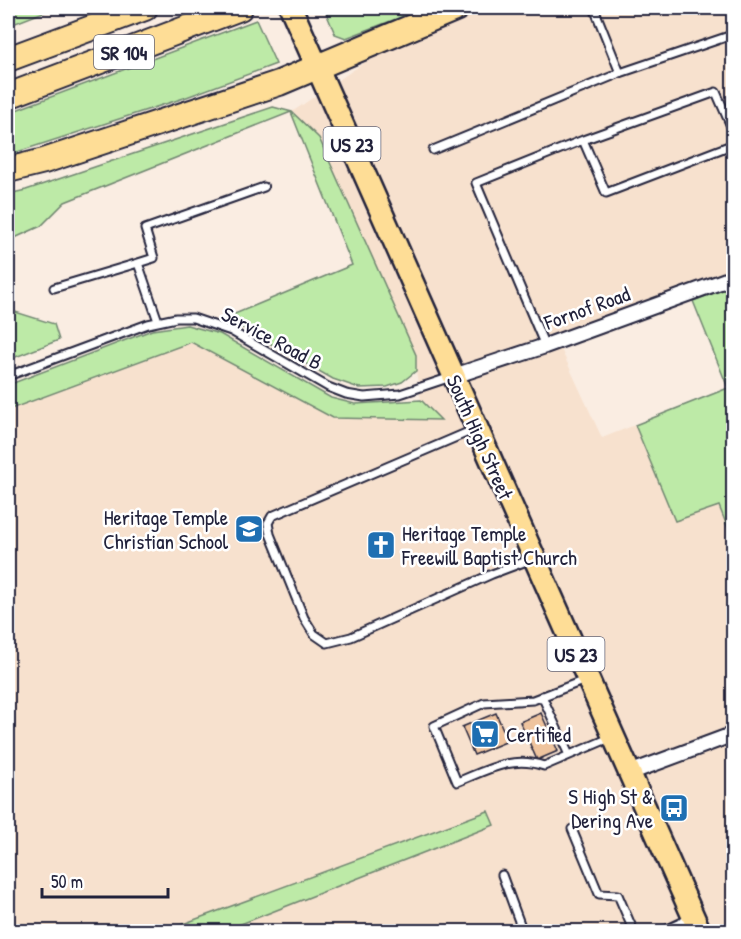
<svg xmlns="http://www.w3.org/2000/svg" width="741" height="939" font-family="'Patrick Hand',sans-serif">
<style>
.built{fill:#f7e1ce}
.green{fill:#bdeaa7;stroke:#708671;stroke-width:1.5}
.building{fill:#efc49e;stroke:#22223b;stroke-width:1.5}
.lines{fill:none;stroke-linecap:round;stroke-linejoin:round}
.lane-casing{stroke:#22223b;stroke-width:11}
.street-casing{stroke:#22223b;stroke-width:18}
.primary-casing{stroke:#22223b;stroke-width:26}
.highway-casing{stroke:#22223b;stroke-width:28}
.lane{stroke:#fff;stroke-width:7}
.street{stroke:#fff;stroke-width:14}
.primary{stroke:#fedd96;stroke-width:21}
.highway{stroke:#fedd96;stroke-width:24}
.labels{text-anchor:middle;dominant-baseline:central;stroke-width:5;stroke-linejoin:round;paint-order:stroke}
.shield{fill:#fff;stroke:#646476;stroke-width:1.5}
.shield-label{font-size:20px;font-weight:bold;fill:#22223b}
.street-label{font-size:21px;fill:#22223b;stroke:#fff}
.poi-label{font-size:21px;fill:#22223b;stroke:#fff;text-anchor:end}
</style>
<rect width="100%" height="100%" fill="#faede2"/>
<filter id="ink" filterUnits="userSpaceOnUse"><feTurbulence type="fractalNoise" baseFrequency=".0167" numOctaves="2"/><feDisplacementMap in="SourceGraphic" scale="12" xChannelSelector="R" yChannelSelector="G"/><feConvolveMatrix kernelMatrix="1 2 1 2 8 2 1 2 1" color-interpolation-filters="sRGB"/></filter>
<g filter="url(#ink)">
<!-- built -->
<path class="built" d="M479,8h254v278l-173,61 42,91 33,-13 40,96 44,-15 14,35v390h-510l271,-106 -6,-14 -324,120 -156,1v-522l183,-68 142,76 107,1 -19,-19 -5,-29v-16l-97,-217 -27,-26 108,-74z"/>
<!-- green -->
<path class="green" d="M8,8h46l-46,18z
M324,8h101l-79,30 -11,-4z
M256,20l20,44 -92,34 -176,57v-42z
M273,107l19,5 27,26 97,217v16l-14,11 -15,5 -28,1 -26,-9 -108,-61 127,-53 -61,-153 -226,90 -24,24 -33,15v-47l18,-4z
M733,286h1l-1,255 -14,-35 -44,15 -40,-96 93,-37 -35,-87z
M8,298l4,13 42,13 5,16 -51,20z
M187,325l33,9 111,64 24,6 66,-4 20,20 -108,-2 -142,-76 -183,68v-25l144,-55z
M488,811l6,14 -271,106h-59z"/>
<!-- building -->
<path class="building" d="M496,713l12,28 -34,14 -12,-28z
M541,713l17,38 -21,9 -17,-38z"/>
<g class="lines">
<!-- lane casing -->
<g class="lane-casing">
<path id="lane" d="M594,8l26,65
M583,140l23,53 128,-49
M433,150l187,-77 109,-37 5,2
M54,288l84,-25
M158,321l-20,-58 16,-5 -9,-29 119,-42
M545,346l-69,-163 107,-43 133,-48 18,41
M8,376l140,-52 28,-6h17l38,13 97,56 18,7 18,3 36,-3 51,-17
M473,430l-201,86 -4,7 2,11 34,84 10,16 13,9 24,-6 141,-63 40,-15
M585,680l-52,20 -49,3 -50,23 23,56c30,-12 55,-27 87,-16l68,-29
M542,696l27,59
M572,829l27,65 19,1 16,37
M502,875l21,57
M661,932l30,-14"/>
</g>
<!-- street casing -->
<g class="street-casing">
<path id="street" d="M454,376l91,-30 189,-69
M629,773l105,-39"/>
</g>
<!-- primary casing -->
<g class="primary-casing">
<path id="primary" d="M291,8l409,924"/>
</g>
<!-- highway casing -->
<g class="highway-casing">
<path id="highway" d="M8,59l137,-51
M8,96l232,-88
M8,170l36,-9 235,-78 178,-75"/>
</g>
<!-- lane -->
<use href="#lane" class="lane"/>
<!-- street -->
<use href="#street" class="street"/>
<!-- primary -->
<use href="#primary" class="primary"/>
<!-- highway -->
<use href="#highway" class="highway"/>
</g>
</g>
<!-- icons -->
<defs>
<g id="school-square" transform="scale(1.5)"><rect x="-9" y="-9" width="18" height="18" rx="4" fill="#1f6fb2" stroke="#fff"/><path d="M0-5L7-2L0 1L-7-2ZM-4 1L0 2.5L4 1V4Q0 6-4 4Z" fill="#fff"/></g>
<g id="church-square" transform="scale(1.5)"><rect x="-9" y="-9" width="18" height="18" rx="4" fill="#1f6fb2" stroke="#fff"/><path d="M-1.2-6h2.4v3.5h3.3v2.4h-3.3V6h-2.4V-.1h-3.3v-2.4h3.3Z" fill="#fff"/></g>
<g id="supermarket-square" transform="scale(1.5)"><rect x="-9" y="-9" width="18" height="18" rx="4" fill="#1f6fb2" stroke="#fff"/><path d="M-6-5.5h2.5l.6 2H6L4.5 2H-2.5L-4.4-4H-6ZM-1.5 3.2a1.3 1.3 0 1 0 .1 0ZM3 3.2a1.3 1.3 0 1 0 .1 0Z" fill="#fff"/></g>
<g id="bus-square" transform="scale(1.5)"><rect x="-9" y="-9" width="18" height="18" rx="4" fill="#1f6fb2" stroke="#fff"/><path d="M-5-6H5V4H4V6H2V4H-2V6H-4V4H-5ZM-3.5-4V0h7V-4ZM-3.5 1.2v1.5H-2V1.2ZM2 1.2v1.5H3.5V1.2Z" fill="#fff"/></g>
</defs>
<g fill-rule="evenodd">
<use href="#school-square" x="249" y="529"/>
<use href="#church-square" x="381" y="545"/>
<use href="#supermarket-square" x="485" y="734"/>
<use href="#bus-square" x="674" y="808"/>
</g>
<g class="labels">
<!-- shield labels -->
<g class="shield">
<rect x="94" y="35" width="60" height="34" rx="4.5"/>
<rect x="323.5" y="127" width="57" height="34" rx="4.5"/>
<rect x="547.5" y="637" width="57" height="34" rx="4.5"/>
</g>
<g class="shield-label">
<text x="124" y="52">SR 104</text>
<text x="352" y="144">US 23</text>
<text x="576" y="654">US 23</text>
</g>
<!-- street labels -->
<g class="street-label">
<text transform="translate(587 308) rotate(-20)">Fornof Road</text>
<text transform="translate(272 338) rotate(28)">Service Road B</text>
<text transform="translate(480 437) rotate(66)">South High Street</text>
</g>
<!-- poi labels -->
<g class="poi-label">
<text x="228" y="517">Heritage Temple<tspan x="228" dy="24">Christian School</tspan></text>
<text x="402" y="533" text-anchor="start">Heritage Temple<tspan x="402" dy="24">Freewill Baptist Church</tspan></text>
<text x="506" y="734" text-anchor="start">Certified</text>
<text x="653" y="796">S High St &amp;<tspan x="653" dy="24">Dering Ave</tspan></text>
</g>
</g>
<!-- margin -->
<rect width="741" height="939" fill="none" stroke="#fff" stroke-width="30"/>
<rect x="15" y="15" width="711" height="909" fill="none" stroke="#22223b" stroke-width="2" filter="url(#ink)"/>
<!-- scale -->
<path d="M42 888v9h126v-9" fill="none" stroke="#22223b" stroke-width="3"/>
<text x="51" y="888" font-size="18" fill="#22223b" stroke="#ffffff" stroke-width="4.5" paint-order="stroke">50 m</text>
</svg>
